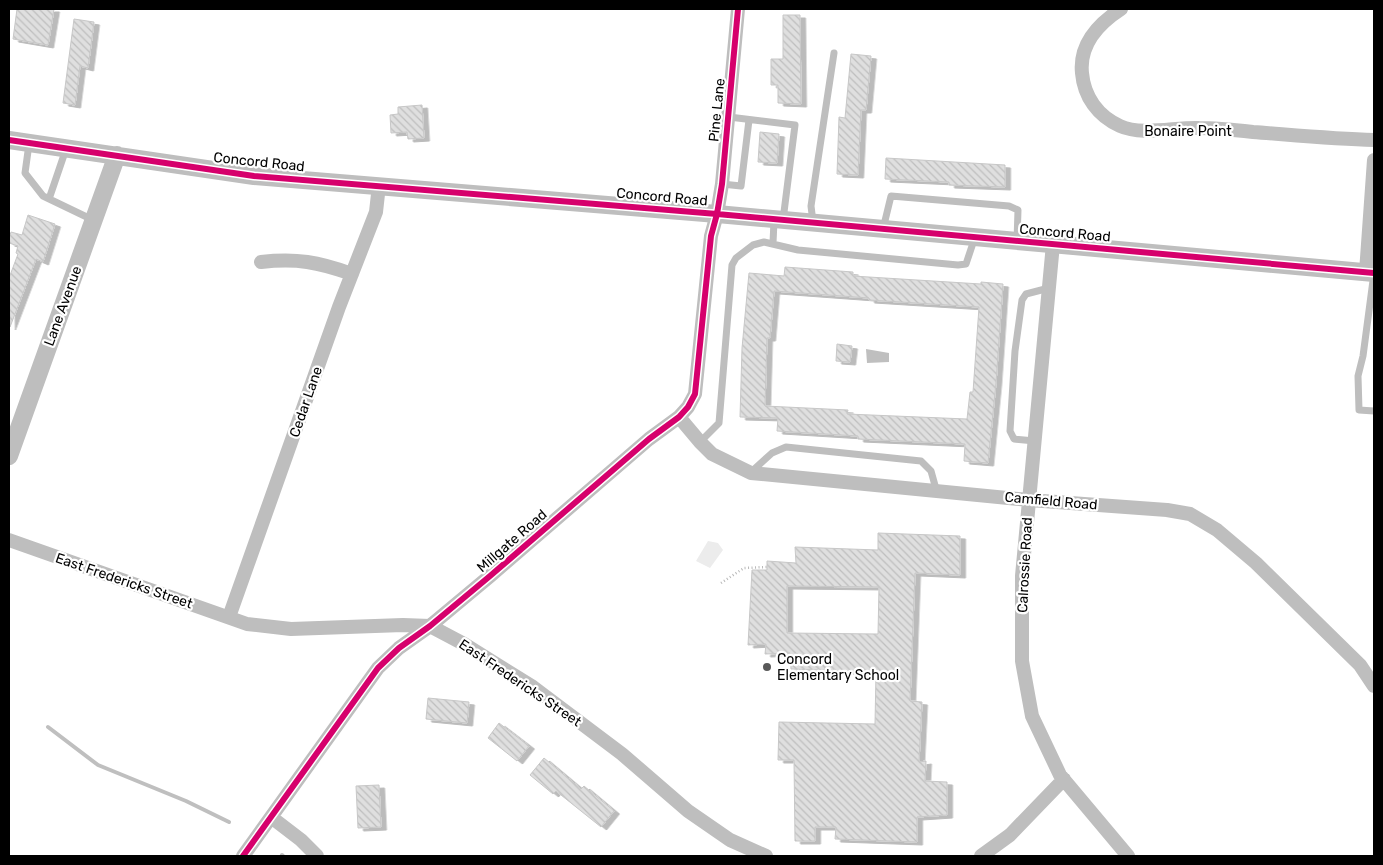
<svg xmlns="http://www.w3.org/2000/svg" width="1383" height="865" font-family="Rubik,sans-serif">
<style>
.green{fill:#ececec}
.water{fill:#bfbfbf}
.lines{fill:none;stroke-linecap:round;stroke-linejoin:round}
.stream{stroke:#bfbfbf;stroke-width:4}
.building{fill:url(#building-back-hatch);stroke:#c7c7c7;fill-rule:evenodd;filter:url(#shadow)}
.path{stroke:#b9b9b9;stroke-width:2.5;stroke-dasharray:1 2.5;stroke-linecap:butt}
.service{stroke:#bebebe;stroke-width:7}
.minor{stroke:#bebebe;stroke-width:14}
.tertiary{stroke:#bebebe;stroke-width:18}
.cycleway-casing{stroke:#fff;stroke-width:9}
.cycleway{stroke:#d6006c;stroke-width:6}
.poi-dot{fill:#595959;stroke:#fff;stroke-width:2}
.labels{text-anchor:middle;dominant-baseline:central;stroke-width:4.5;stroke-linejoin:round;paint-order:stroke}
.street-label{font-size:14px;fill:#000;stroke:#fff}
.poi-label{font-size:14px;fill:#000;stroke:#fff;text-anchor:start}
</style>
<defs>
<pattern id="building-back-hatch" width="6" height="6" patternUnits="userSpaceOnUse" patternTransform="scale(1.25)"><rect width="6" height="6" fill="#dfdfdf"/><path d="M-1 5l2 2M0 0l6 6M5-1l2 2" fill="none" stroke="#bebebe"/></pattern>
<filter id="shadow"><feDropShadow dx="5.5" dy="3" stdDeviation="0" flood-color="#0004"/></filter>
</defs>
<rect width="100%" height="100%" fill="#fff"/>
<!-- green -->
<path class="green" d="M708,541l10,2 5,7 -13,18 -14,-7z"/>
<!-- water -->
<path class="water" d="M866,349l23,4v9l-22,1z"/>
<g class="lines">
<!-- stream -->
<path class="stream" d="M48,727l50,38 88,36 43,21
M282,855l1,1"/>
</g>
<!-- building -->
<path class="building" d="M17,9h37l-6,36 -35,-6z
M783,15h17l1,89 -23,-1v-18h-7v-26h12z
M74,19l20,3 -6,46 -8,-2 -5,39 -12,-2z
M851,54l20,2 -5,54h-5l-3,65 -21,-1 2,-57 6,1z
M422,105l2,33 -16,1 -1,-7 -16,1 -1,-18 8,-1v-7z
M760,132l19,2 -2,29 -19,-1z
M886,158l119,7v22l-56,-2v-3l-64,-3z
M28,215l27,9 -12,38 -7,-3 -26,68 -1,-49 9,-24 -2,-1 2,-7 -9,-3v-5l2,-6 11,3z
M785,267l68,5v4l128,8v-2l22,2 -7,99 -8,80 -24,-2 1,-17 -107,-5v-3l-81,-5 1,-13 -38,-1 2,-69 7,-75 35,3zM774,291l95,7v2l110,7 -6,85h-3l-3,27 -120,-5 1,-4 -83,-4 2,-68h3z
M837,344l15,2 -2,16 -14,-1z
M878,533l82,3v39l-45,-2 -5,128 12,1 -3,60 7,-1 -1,20 22,1v33l-30,2v25l-82,-3 1,-12h-21v14h-20l-1,-81h-16l1,-38 96,2 1,-52 -85,-3 -1,-16 -25,1 1,-10 -18,1 4,-75h15v-9l29,2 -1,-16 83,3zM787,586l92,1 -1,47 -91,-1z
M428,698l41,4 -2,21 -41,-4z
M499,723l30,23 -12,15 -29,-23z
M544,758l37,31 3,-3 30,25 -13,16 -45,-36 -3,3 -23,-19z
M379,785l2,42 -23,1 -2,-42z"/>
<g class="lines">
<!-- path -->
<path class="path" d="M721,583l23,-15 23,-1"/>
<!-- service -->
<path class="service" d="M729,117l66,8 -12,95
M29,144l-4,29 18,23 50,24
M722,184l19,2 8,-66
M49,199l17,-50
M813,222l-2,-16 23,-153
M883,229l8,-33 118,10 9,4 -1,31
M773,243l1,-22
M1374,273l-11,83 -5,20 1,34 15,1
M1035,441l-21,-2 -4,-8 5,-80 7,-51 4,-6 23,-6
M700,442l19,-19 13,-158 4,-7 17,-13 11,-3 34,8 160,15 8,-1 9,-27
M751,472l21,-19 14,-6 135,14 10,10 5,18"/>
<!-- minor -->
<path class="minor" d="M1121,9c-23,15 -42,35 -39,64 2,24 16,43 38,53 22,10 55,1 79,2 18,0 36,2 54,4 40,3 81,7 121,8
M1053,244l-31,332v85l10,55 28,59 68,81
M261,262c36,-4 57,0 91,12
M1366,272l8,-112
M679,417l21,25 12,12 39,19 278,27 138,10 23,4 27,16 39,33 104,102 14,21
M9,540l238,84 44,5 112,-4 27,1 34,18 69,43 89,67 66,57 42,29 36,16
M229,617l110,-310 37,-95 3,-27
M271,817l30,23 16,16
M243,856l135,-188 21,-20 31,-22 60,-50 159,-137 30,-22 9,-10 7,-13 16,-158 6,-22 5,-30 16,-175
M981,856l29,-21 54,-56"/>
<!-- tertiary -->
<path class="tertiary" d="M9,140l245,36 463,38 657,59
M9,456l108,-301"/>
<!-- cycleway casing -->
<g class="cycleway-casing">
<path id="cycleway" d="M9,140l245,36 463,38 657,59
M243,856l135,-188 21,-20 31,-22 60,-50 159,-137 30,-22 9,-10 7,-13 16,-158 6,-22 5,-30 16,-175"/>
</g>
<!-- cycleway -->
<use href="#cycleway" class="cycleway"/>
</g>
<!-- markers -->
<circle class="poi-dot" cx="767" cy="667" r="5"/>
<g class="labels">
<!-- street labels -->
<g class="street-label">
<text transform="translate(717 110) rotate(-84)">Pine Lane</text>
<text x="1188" y="131">Bonaire Point</text>
<text transform="translate(259 162) rotate(6)">Concord Road</text>
<text transform="translate(662 197) rotate(5)">Concord Road</text>
<text transform="translate(1065 233) rotate(5)">Concord Road</text>
<text transform="translate(63 306) rotate(-70)">Lane Avenue</text>
<text transform="translate(306 402) rotate(-71)">Cedar Lane</text>
<text transform="translate(1051 501) rotate(5)">Camfield Road</text>
<text transform="translate(512 541) rotate(-41)">Millgate Road</text>
<text transform="translate(1025 565) rotate(-87)">Calrossie Road</text>
<text transform="translate(124 581) rotate(19)">East Fredericks Street</text>
<text transform="translate(520 683) rotate(34)">East Fredericks Street</text>
</g>
<!-- poi labels -->
<g class="poi-label">
<text x="777" y="659">Concord<tspan x="777" dy="16">Elementary School</tspan></text>
</g>
</g>
<!-- border -->
<rect width="1383" height="865" fill="none" stroke="#000000" stroke-width="20"/>
</svg>
